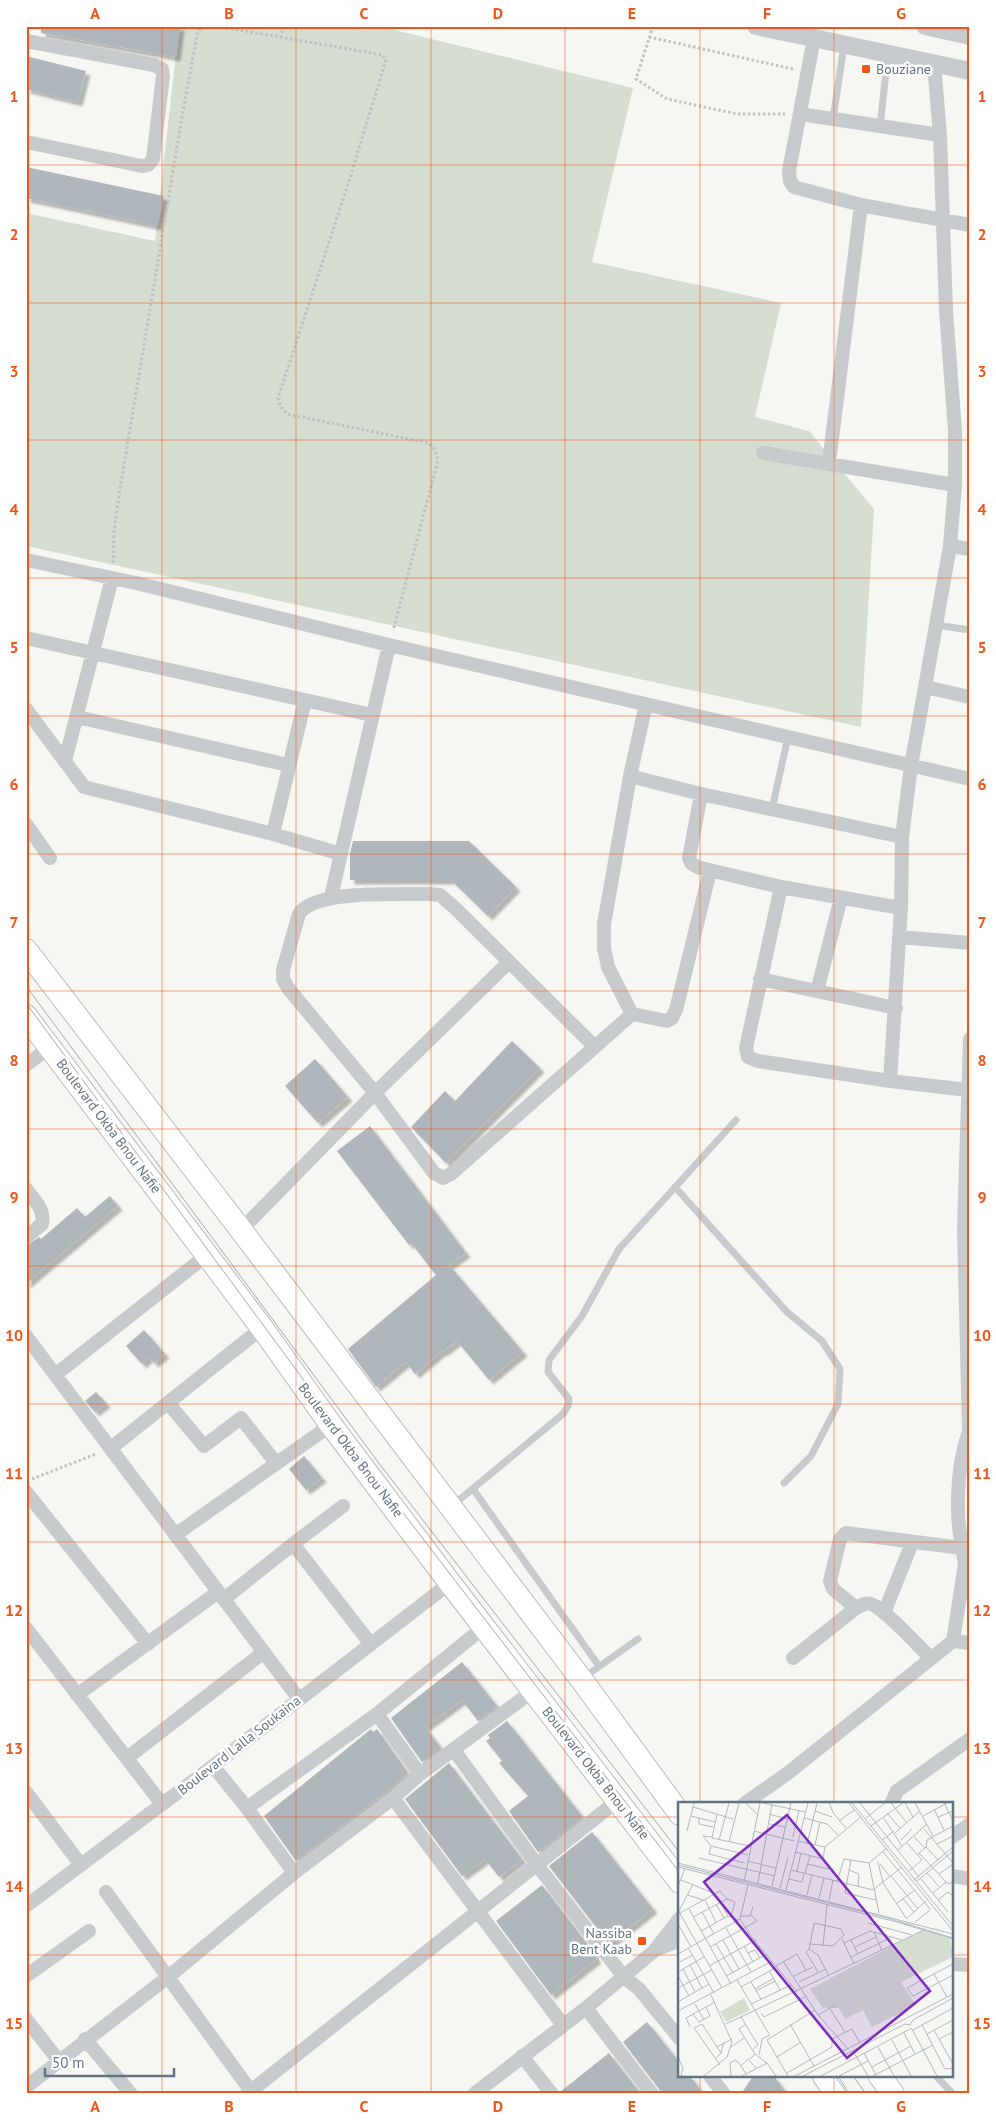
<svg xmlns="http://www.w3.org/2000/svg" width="996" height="2120" font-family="'PT Sans',sans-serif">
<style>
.green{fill:#d6ded2}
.building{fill:#afb7bc;filter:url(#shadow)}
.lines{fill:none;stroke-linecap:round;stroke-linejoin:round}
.primary-casing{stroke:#b8bcc0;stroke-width:24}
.path{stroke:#c0c2c4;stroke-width:3;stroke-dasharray:2.5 2.5;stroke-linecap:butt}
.service{stroke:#c8cbce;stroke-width:7}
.minor{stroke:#c8cbce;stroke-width:14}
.tertiary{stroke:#c8cbce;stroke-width:18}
.primary{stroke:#fff;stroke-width:22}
.tram{stroke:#a5abb1;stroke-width:1}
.grid{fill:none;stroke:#f15417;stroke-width:1;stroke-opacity:0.55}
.poi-dot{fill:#f15417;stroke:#fff;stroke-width:2}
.labels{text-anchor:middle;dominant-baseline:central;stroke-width:5;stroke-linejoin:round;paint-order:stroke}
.poi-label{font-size:14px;fill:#627485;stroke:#fff;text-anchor:start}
.street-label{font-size:14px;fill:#627485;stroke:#fff}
.inset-road{fill:none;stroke:#b2bac0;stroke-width:1}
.view{fill:#7b2cbf;fill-opacity:0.15;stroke:#7b2cbf;stroke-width:2.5}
.inset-edge{fill:none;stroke:#627485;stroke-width:2.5}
.neatline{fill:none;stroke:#f15417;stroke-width:2}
.grid-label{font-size:16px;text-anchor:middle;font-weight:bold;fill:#f15417}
</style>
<defs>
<filter id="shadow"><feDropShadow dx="4.5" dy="4.5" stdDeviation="1" flood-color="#0004"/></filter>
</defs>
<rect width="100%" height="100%" fill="#f6f6f2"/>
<!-- green -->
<path class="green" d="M179,26h199l255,62 -41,174 189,41 -26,114 54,14 65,78 -13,218 -835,-181v-333l129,28z"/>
<!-- building -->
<path class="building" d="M41,26h139l-4,31 -135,-24z
M26,56l60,15 -8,31 -52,-13z
M26,167l138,29 -7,30 -131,-28z
M353,841h116l47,46 -28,29 -37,-36h-101v-27z
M512,1041l28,27 -94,95 -35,-36 34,-36 10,10z
M315,1059l33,38 -30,26 -33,-37z
M370,1126l96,127 -17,12 74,87 -34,28 -32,-39 -14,11 -1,-1 -27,23 -9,-12 -30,25 -28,-38 88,-74 -25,-32 -2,2 -72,-94z
M110,1196l8,10 -92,78v-38l13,-9 2,2 36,-31 8,9z
M144,1330l21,24 -11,9 -5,-6 -7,7 -16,-18z
M96,1392l10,11 -11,9 -10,-11z
M304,1456l18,22 -16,12 -17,-21z
M462,1662l35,44 -19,15 -16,-21 -37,27 16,21 -19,14 -31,-44z
M507,1721l75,95v2l-44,34 -29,-41 19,-15 -29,-33 3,-2 -16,-20 4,-3 -2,-3z
M371,1729l2,3 4,-3 31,44 -21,18 -91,70 -32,-45z
M449,1763l73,96 -23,18 -14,-18 -23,17 -57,-77z
M592,1832l61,77 -44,35 -60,-78z
M542,1885l53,69 -1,1 3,4 -46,36 -55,-74z
M647,2022l33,41v13h10l13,18h-42l-2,-5 -36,-47z
M609,2053l32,41h-80l-1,-2z
M753,2076h21l13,18h-46z"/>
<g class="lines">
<!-- primary casing -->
<g class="primary-casing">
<path id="primary" d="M26,950l215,280 340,449 99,135
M26,1016l236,312 69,97 119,158 230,299
M824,2076l12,18
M880,2076l13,18"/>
</g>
<!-- path -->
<path class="path" d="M216,26l167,29 3,5 -37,121 -71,217 2,8 7,8 142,29 6,7 3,10 -45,171
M653,26l-17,53 31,20 70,15h48
M649,37l144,32
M281,38l2,-12
M113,563l1,-32 6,-42 62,-372 15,-82 2,-5 5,-4
M32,1479l64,-25"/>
<!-- service -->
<path class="service" d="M833,119l11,-74
M880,126l8,-72
M936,625l34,5
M772,809l16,-72
M675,1187l112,125 35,29 18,28 -2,35 -27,52 -27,27
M473,1489l126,177
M453,1505l110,-91 5,-8 1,-7 -21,-27 1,-12 33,-44 37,-67 117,-129
M583,1678l55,-39
M936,2076l17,18"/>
<!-- minor -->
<path class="minor" d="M814,38l-25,133 1,10 4,6 67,18 109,20
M26,41l128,24 8,4 1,7 -10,83 -5,6 -6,1 -116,-24
M800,114l140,21
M763,453l192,32
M829,463l32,-258
M950,546l20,3
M26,560l110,23 253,62 581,134
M26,638l346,77
M925,687l45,10
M26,709l58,78 189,47 68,20
M77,717l211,48
M65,761l47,-183
M630,776l71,18 201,43
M701,794l-12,64 2,5 6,4 84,20 120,21
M26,824l24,34
M273,834l32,-134
M781,887l-35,161 2,9 10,4 132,20 78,9
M331,897l58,-252
M899,937l71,6
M760,979l136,29
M817,991l24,-93
M632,1014l-24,-47 -4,-19v-24l26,-148 16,-72
M632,1014l35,7 5,-3 4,-8 34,-139
M595,1047l-140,-139 -15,-13 -11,-1c-30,1 -114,-5 -130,20l-16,56v9l5,9 87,105 59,80 9,5 8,-4 181,-160
M26,1065l24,-18
M890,1081l11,-173 1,-71 9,-71 39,-220 5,-61v-54l-9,-120 -6,-176 -6,-71
M26,1189c9,12 19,20 16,35l-16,13
M241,1230l134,-137 134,-131
M26,1336l273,363
M55,1375l152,-120
M168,1403l36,43 37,-28 35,45
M111,1448l151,-120
M26,1492l122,152
M175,1535l156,-110
M293,1544l50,-38
M965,1564c-10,-42 -10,-93 4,-133l-5,-202 6,-190
M224,1599l69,-55 77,99
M856,1608l-23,-19 -3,-8 10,-42 6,-6 123,16
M884,1613l28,-70
M26,1628l136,176
M953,1641l17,2
M793,1658l63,-50c4,-2 10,-6 15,-4 14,5 48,43 60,54
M77,1695l141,-103
M377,1714l43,60
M454,1750l83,115 87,112 15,12 41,50
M127,1758l137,-106
M213,1766l34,42 47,65
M26,1792l55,73
M393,1798l170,227
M744,1804l44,-31 165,-132 12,-77 4,-8
M891,1804l6,-13 73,-52
M247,1808l130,-94 107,-87
M952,1837l18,-13
M952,1876l18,3
M106,1892l147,202
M26,1906l187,-140 237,-183
M655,1950l25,-10
M952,1964l18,1
M26,1976l63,-45
M586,2008l66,86
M26,2019l33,42
M85,2039l46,55
M522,2056l30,38
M710,2076l14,18
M26,2087l142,-110 126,-104 99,-75 27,-24 113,-83
M247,2094l370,-293
M474,2094l112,-86 68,-57 26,-33"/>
<!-- tertiary -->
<path class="tertiary" d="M756,26l214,45
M925,26l45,10"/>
<!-- primary -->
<use href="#primary" class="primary"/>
<!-- tram -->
<path class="tram" d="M26,986l352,476 302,391
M26,1003l338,459 316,411
M835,2076l13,18
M853,2076l13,18"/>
</g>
<!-- grid -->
<path class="grid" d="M162,26v2068M296,26v2068M431,26v2068M565,26v2068M700,26v1778M834,26v1778M26,165h944M26,303h944M26,440h944M26,578h944M26,716h944M26,854h944M26,991h944M26,1129h944M26,1266h944M26,1404h944M26,1542h944M26,1680h944M26,1817h654M952,1817h18M26,1955h654M952,1955h18M700,2076v18M834,2076v18"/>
<!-- markers -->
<g class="poi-dot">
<rect x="861" y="64" width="10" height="10" rx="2.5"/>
<rect x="637" y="1936" width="10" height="10" rx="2.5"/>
</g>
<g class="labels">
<!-- poi labels -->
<g class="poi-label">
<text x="876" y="69">Bouziane</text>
<text x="632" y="1933" text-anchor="end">Nassiba<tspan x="632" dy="16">Bent Kaab</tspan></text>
</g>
<!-- street labels -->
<g class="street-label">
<text transform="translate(109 1126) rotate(53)">Boulevard Okba Bnou Nafie</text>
<text transform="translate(351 1450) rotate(53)">Boulevard Okba Bnou Nafie</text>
<text transform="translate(239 1745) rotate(-38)">Boulevard Lalla Soukaina</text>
<text transform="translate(596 1773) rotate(52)">Boulevard Okba Bnou Nafie</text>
</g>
</g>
<!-- overview -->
<g transform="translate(678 1802)">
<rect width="275" height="275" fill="#f6f6f2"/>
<path d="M245,128l27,9 3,18 -52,25 15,23 -44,22 -9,-17 -18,9 -6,-11h-16l-13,-19zM66,196l6,12 -24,12 -6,-10z" fill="#d6ded2"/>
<path class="inset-road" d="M68,1l11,11M85,1l42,9M151,1l5,11 12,14M171,1l104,128M174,1l101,123M182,1l59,74M213,1l15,19M227,1l8,14M237,1l18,33M266,1l9,18M15,5l40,12M256,7l10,21M137,9l17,6M209,11l13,15M39,12l-5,24 38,8M91,12l18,5M13,14l24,6M245,14l24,-13M205,15l19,29M260,15l15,-6M21,16v6l14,3M126,16l23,6 11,11M188,16l19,-15M161,19l15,-11M92,22l15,3M193,24l32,-23M246,27l29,34M9,29l7,-28M76,29l40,10M217,31l25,-22M34,35l-9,-1 8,10 37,9M115,35l6,-26M236,35l11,11M41,38l10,-37M204,38l12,-9M223,38l11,-11M120,39l27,6M51,40l10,-39M229,41l15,17M129,42l10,-41M259,42l16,-8M137,43l5,-23M33,44l-2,8 36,9M248,45l12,13M220,48l29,-26M117,50l29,7 5,7v3l-22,-5M205,50l47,57M241,51l29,31 5,-2M239,53l9,-8 1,-7 26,-14M21,56l76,18M145,57l2,-12 36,-30M173,58l-6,33 31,7M69,59l29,7M200,60l5,21 23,35M0,61l275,71M191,61l10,50M202,62l10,13M0,63l206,52 69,21M0,65l219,55 56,17M113,68l82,20 29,-23M171,68l10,4 -1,12M119,69l4,-18M230,70l14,-12M127,71l5,-17M249,71l13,15M261,72l14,-10M213,74l27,33M111,77l13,3 2,-9M243,77l27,33M3,78l35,14M236,78l39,-33M239,79l36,-30M66,80l16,-79M159,80l7,-23 25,4 18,-15M80,81l14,-79M70,83l-8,34 10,16 47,57M0,84l7,-17M94,84l19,-83M102,86l8,-31M108,88l22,-87M255,91l13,-11M10,93l15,5M129,93l5,-20M141,96l5,-20M225,97l11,13M27,98l11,22M260,98l10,-8 4,3M151,99l4,-21M42,100l8,14 10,4M38,102l8,14M218,102l19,-14M11,107l42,75M0,108l44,78M1,109l14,-27M24,110l12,22M2,111l40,-22 7,8M63,114h9l3,-9M15,115l34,-18 8,3 -4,15M228,117l20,-18M237,120l15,-12M190,121l44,12M0,122l13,23M48,126l25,44M23,129l27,-15M196,130l8,19M164,137l12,25M45,138l16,29M173,138l7,14M166,141l26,-12 32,9M38,142l17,29M132,142l23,2 11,-11 -3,-6 -27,-6v1l-5,25 -3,3 12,20M66,144l9,16M145,144l4,-41M32,145l47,-26 -6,-6M177,145l21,-10M11,147l25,44M131,147l9,6 11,21M70,151l7,-3 5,8M0,152l62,-35M173,155l39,-19M105,159l35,54 30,34M0,161l15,-8M275,162l-46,24 6,8 40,-21M12,163l12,23M31,164l47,-26M98,164l21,-12 9,16M5,167l12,23M0,170l26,-15M92,170l10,18M256,172l13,23M0,174l11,20M48,174l41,-22M116,174l19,-9M59,178l32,54M73,180l10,17M121,180l27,-13M63,185l36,-20M0,186l34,-18M77,187l19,-11M78,189l19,-10M0,200l31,-18M17,202l9,16M73,202l40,-19M152,207l15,23M0,209l94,-50M83,211l3,4 43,-21M15,212l6,8 11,-6 -4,-9M140,213l18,-10M63,215l17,28 -5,4M48,222l198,-94M68,222l-7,5 16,25 -5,5M112,222l24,42M227,222l5,1 3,-5 40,-22M244,223l23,44 8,-1M12,225l-4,-9 29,-16M234,227l25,47M235,228l40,-22M256,228l19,34M226,231l11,21M249,232l26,-14M261,237l14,-7M214,238l19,36M39,245l15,-8M53,245l13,-9M200,245l16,29M175,249l15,25M186,251l12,22M77,252l12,9M81,253l3,-16 8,-4M0,255l5,11 -2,8M99,255l24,-15M37,257l6,-6 3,-11M42,263l-26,-37 8,-4 19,29M194,265l39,-21M109,271l45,-26v-8l20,-10 8,14M68,272l-5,-8 7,-7 8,9M26,274l23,-19 5,-15 -21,-47M53,274l-1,-13 6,-3 5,6M64,274l25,-13 9,13M110,274l-21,-36 48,-30M117,274l158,-82M125,274l102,-52M143,274l91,-48M161,274l29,-15M195,274l60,-31"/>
<path class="view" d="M109,13l143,176 -83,67 -143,-176z"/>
<rect width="275" height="275" class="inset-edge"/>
</g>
<!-- border -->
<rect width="996" height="2120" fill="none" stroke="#ffffff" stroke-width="55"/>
<!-- scale -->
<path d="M45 2068v8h129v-8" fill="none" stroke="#627485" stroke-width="2.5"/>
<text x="52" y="2068" font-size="15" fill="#627485" stroke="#ffffff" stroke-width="4" paint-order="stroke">50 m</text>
<rect x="28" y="28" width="940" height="2064" class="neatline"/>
<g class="grid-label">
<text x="95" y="19">A</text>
<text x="229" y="19">B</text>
<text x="364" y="19">C</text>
<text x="498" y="19">D</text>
<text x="632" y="19">E</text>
<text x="767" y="19">F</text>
<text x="901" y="19">G</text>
<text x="14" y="102">1</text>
<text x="982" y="102">1</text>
<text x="14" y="240">2</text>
<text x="982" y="240">2</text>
<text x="14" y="377">3</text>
<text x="982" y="377">3</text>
<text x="14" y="515">4</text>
<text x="982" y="515">4</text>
<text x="14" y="653">5</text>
<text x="982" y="653">5</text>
<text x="14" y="790">6</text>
<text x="982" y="790">6</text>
<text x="14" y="928">7</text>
<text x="982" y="928">7</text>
<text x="14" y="1066">8</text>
<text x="982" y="1066">8</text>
<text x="14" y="1203">9</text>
<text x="982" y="1203">9</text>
<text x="14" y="1341">10</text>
<text x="982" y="1341">10</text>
<text x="14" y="1479">11</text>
<text x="982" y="1479">11</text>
<text x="14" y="1616">12</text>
<text x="982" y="1616">12</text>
<text x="14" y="1754">13</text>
<text x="982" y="1754">13</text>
<text x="14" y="1892">14</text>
<text x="982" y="1892">14</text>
<text x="14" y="2029">15</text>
<text x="982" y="2029">15</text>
<text x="95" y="2112">A</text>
<text x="229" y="2112">B</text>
<text x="364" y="2112">C</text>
<text x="498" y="2112">D</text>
<text x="632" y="2112">E</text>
<text x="767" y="2112">F</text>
<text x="901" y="2112">G</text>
</g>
</svg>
